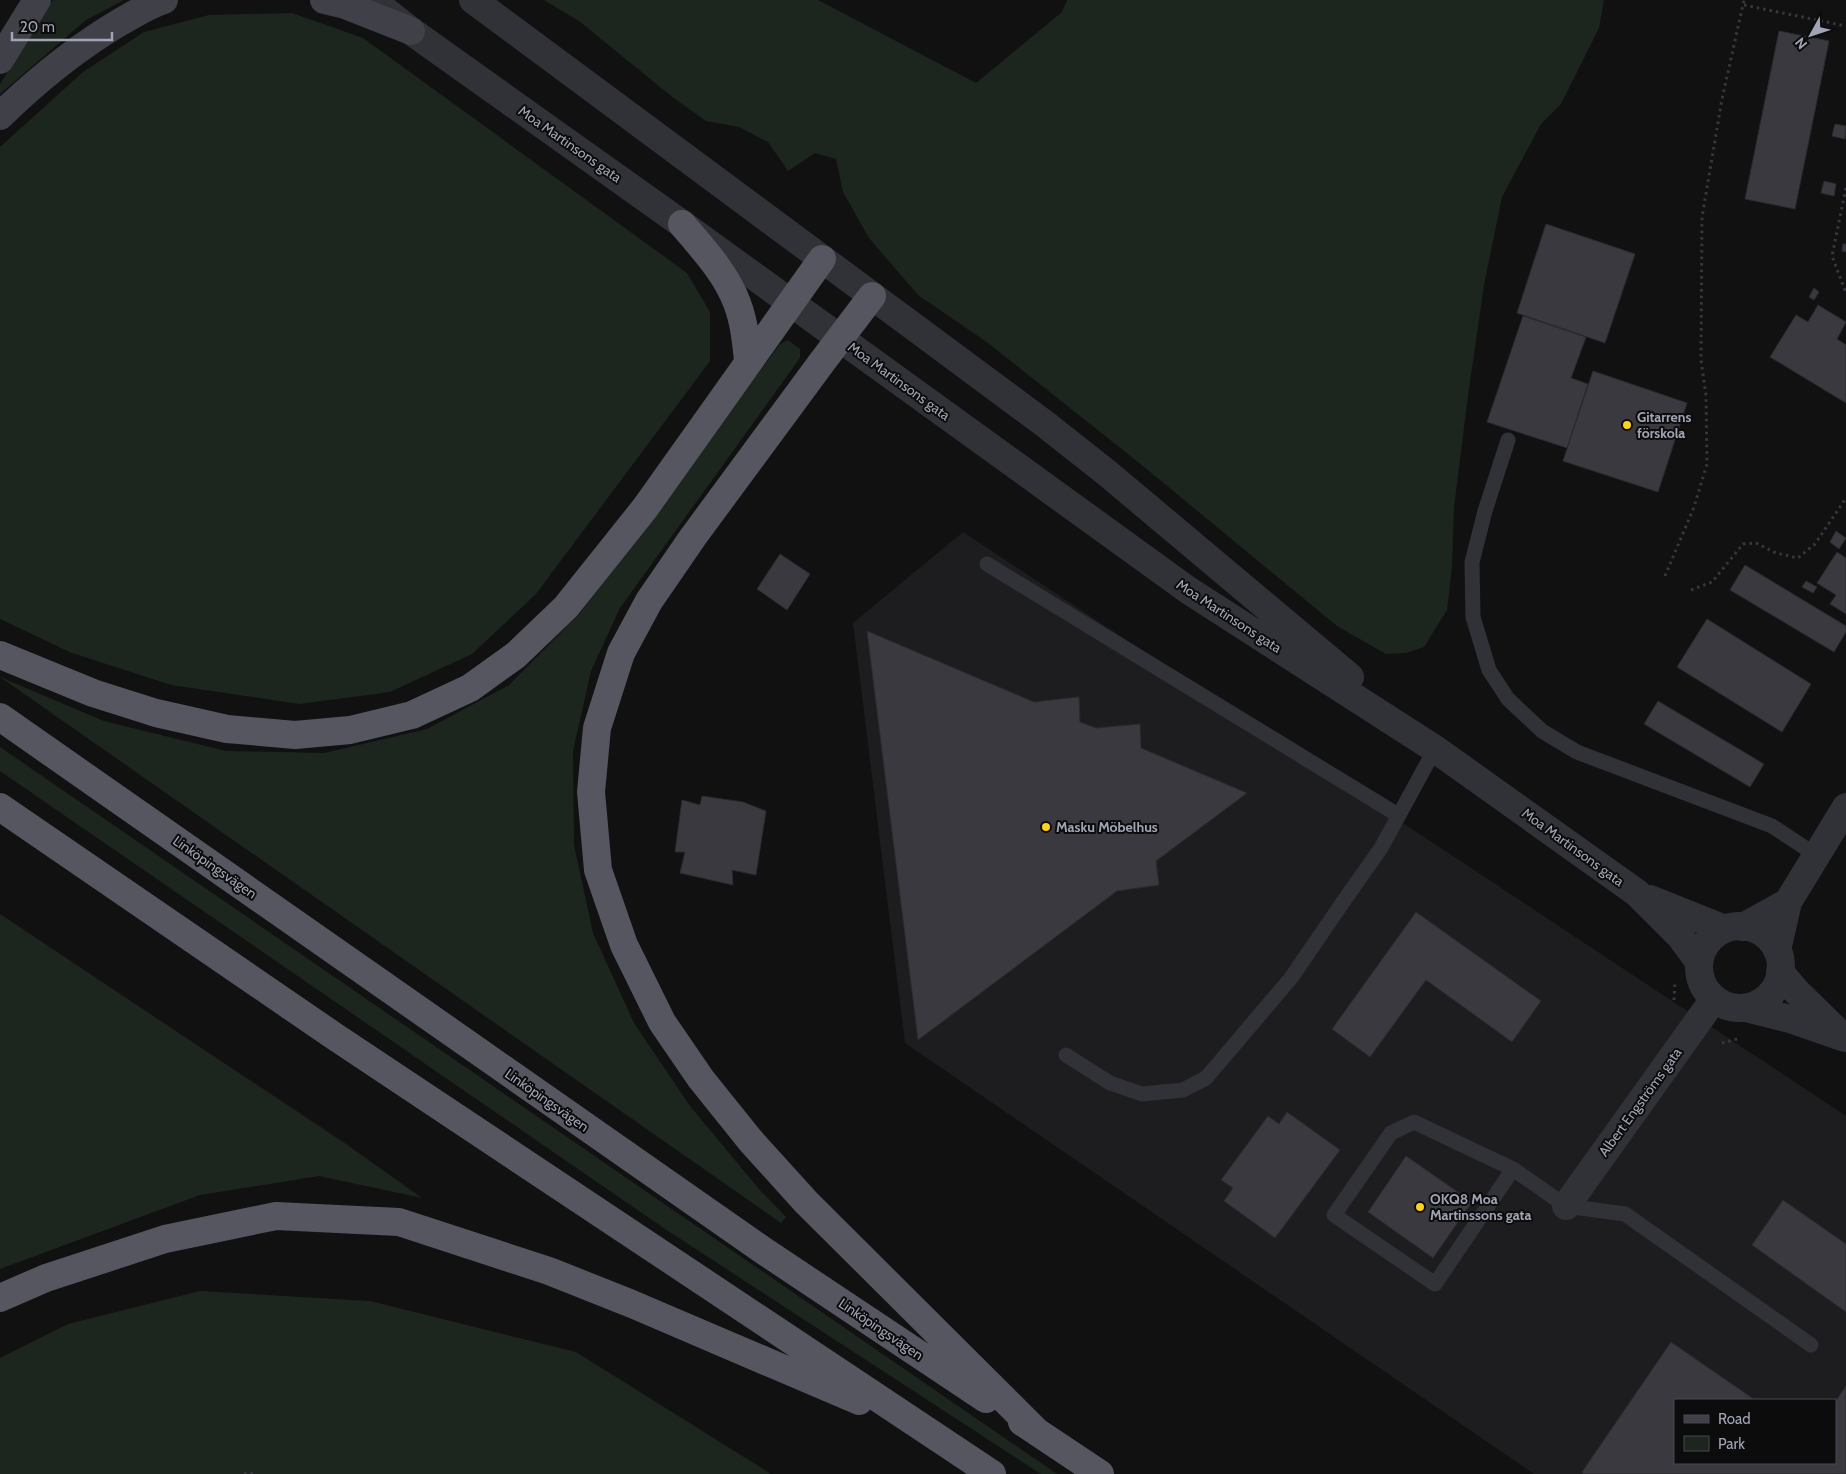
<svg xmlns="http://www.w3.org/2000/svg" width="1846" height="1474" font-family="Cabin,sans-serif">
<style>
.built{fill:#1d1d1f;fill-rule:evenodd}
.green{fill:#1d251f}
.building{fill:#3a393f;stroke:#2b2a2e}
.lines{fill:none;stroke-linecap:round;stroke-linejoin:round}
.path{stroke:#37383f;stroke-width:3;stroke-dasharray:2.5 4;stroke-linecap:butt}
.service{stroke:#313237;stroke-width:15}
.minor{stroke:#313237;stroke-width:28}
.tertiary{stroke:#313237;stroke-width:28}
.secondary{stroke:#3f4048;stroke-width:28}
.trunk{stroke:#555660;stroke-width:28}
.poi-dot{fill:#fed11d;stroke:#0c0c0d;stroke-width:2}
.labels{text-anchor:middle;dominant-baseline:central;stroke-width:4;stroke-linejoin:round;paint-order:stroke}
.street-label{font-size:14px;fill:#a1a4b4;stroke:#0c0c0d}
.poi-label{font-size:14px;font-weight:bold;fill:#a1a4b4;stroke:#0c0c0d;text-anchor:start}
</style>
<rect width="100%" height="100%" fill="#111112"/>
<!-- built -->
<path class="built" d="M963,532l883,584v358h-312l-629,-431 -52,-420zM1675,1400h160v63h-160z"/>
<!-- green -->
<path class="green" d="M53,0h71l-38,20 -86,74v-10z
M544,0h274l158,83 86,-71 5,-12h537l-5,28 -38,76 -20,20 -39,73 -18,88 -16,111 -14,111 -2,60 -5,43 -23,37 -18,6 -20,1 -49,-28 -199,-164 -150,-119 -70,-48 -49,-57 -26,-46 -7,-33 -21,-6 -27,18 -20,-29 -29,-15 -33,-6 -35,-25 -92,-75z
M292,13l71,25 324,235 23,39v49l-174,233 -64,60 -82,38 -91,12 -128,-19 -99,-32 -72,-34v-472l83,-75 61,-40 65,-17z
M788,340l12,9v9l-180,250 -29,63 -18,80 1,94 19,88 41,90 56,83 69,83 27,28 -5,6 -781,-546 104,44 122,30 98,2 103,-24 82,-44 71,-72 200,-269z
M0,747l1057,727h-16l-373,-243 -668,-460z
M0,914l346,230 76,54 -103,-22 -119,19 -200,74z
M200,1291l170,10 206,51 195,122h-771v-116l68,-34z"/>
<!-- building -->
<path class="building" d="M1779,31l50,10 -34,168 -50,-10z
M1835,124l11,2 -1,13 -13,-3z
M1824,181l12,3 -2,12 -13,-3z
M1546,224l89,30 -30,89 -88,-30z
M1843,244h3v8l-4,-1z
M1814,288l5,4 -5,8 -5,-3z
M1818,305l28,17 -9,17 9,6v58l-76,-46 26,-42 12,7z
M1523,316l63,21 -15,41 17,6 -21,64 -80,-26z
M1593,371l94,32 -29,89 -95,-31z
M1836,531l10,7 -7,11 -9,-7z
M1837,552l9,6v56l-16,-10 6,-9 -19,-12z
M780,554l30,20 -23,36 -30,-21z
M1745,565l101,61v6l-12,20 -104,-62z
M1806,581l11,6 -4,6 -11,-6z
M1707,619l104,65 -29,48 -105,-65z
M867,631l167,71 45,-5 1,25 16,6 44,-4 1,24 106,45 -91,68 3,24 -42,6 -199,149z
M1658,701l106,63 -14,23 -106,-63z
M702,796l41,6 23,9 -10,64 -24,-5 1,15 -53,-12 5,-21h-10l7,-52 18,5z
M1416,912l125,89 -29,41 -86,-62 -56,77 -38,-28z
M1287,1112l53,38 -65,88 -51,-37 9,-13 -12,-8 47,-64 11,8z
M1406,1156l66,46 -39,56 -65,-46z
M1783,1200l63,44v68l-94,-67z
M1671,1342l84,58h-80v63h160v-61l11,-16v88h-262l-2,-2z"/>
<g class="lines">
<!-- path -->
<path class="path" d="M1744,5l102,21
M1846,188l-14,68 14,37
M1665,576l29,-69 13,-43 -1,-68 -5,-36 1,-143 20,-118 22,-99
M1691,590l21,-8 31,-38 13,-1 20,10 22,5 17,-14 31,-46
M1674,1000l1,-19
M1722,1043l15,-4
M244,1474l6,-1 5,1"/>
<!-- service -->
<path class="service" d="M1508,440l-23,71 -13,51 1,55 16,53 19,29 34,32 35,21 195,74 44,29
M987,564l411,251
M1066,1055l44,28 32,11 41,-4 23,-12 85,-100 52,-76 38,-54 54,-99
M1513,1169l-99,-47 -23,11 -57,82 101,69 78,-115 53,37 59,8 186,131"/>
<!-- minor -->
<path class="minor" d="M1743,927l45,-25
M1777,950l11,-48 58,-95
M1566,1206l148,-207"/>
<!-- tertiary -->
<path class="tertiary" d="M372,0l39,31 271,193 506,366 247,159 202,144 43,43 19,26
M473,0l572,424 62,49 243,204
M1650,899l75,30
M1699 967a41 41 0 1 1 82 0a41 41 0 1 1-82 0Z
M1780,972l15,18 42,41
M1746,1008l44,11 55,19"/>
<!-- secondary -->
<path class="secondary" d="M324,0l21,5 66,26
M0,60l37,-60
M0,116c38,-37 76,-68 122,-95 14,-8 27,-16 42,-21"/>
<!-- trunk -->
<path class="trunk" d="M682,224c20,24 44,49 55,79 7,18 9,38 11,57
M872,296l-50,66 -129,175 -44,64 -28,52 -24,75 -6,64 7,78 26,75 38,77 39,57 49,61 56,62 231,230
M0,655l93,38 63,20 71,16 68,6 55,-5 62,-15 58,-27 46,-33 50,-48 79,-99 177,-249
M0,717l764,534 222,148
M0,807l334,229 658,438
M0,1298l46,-20 119,-39 111,-23 123,6 150,49 83,33 227,97
M1022,1422l78,52"/>
</g>
<!-- markers -->
<g class="poi-dot">
<circle cx="1627" cy="425" r="5"/>
<circle cx="1046" cy="827" r="5"/>
<circle cx="1420" cy="1207" r="5"/>
</g>
<g class="labels">
<!-- street labels -->
<g class="street-label">
<text transform="translate(570 144) rotate(35)">Moa Martinsons gata</text>
<text transform="translate(899 381) rotate(36)">Moa Martinsons gata</text>
<text transform="translate(1229 616) rotate(33)">Moa Martinsons gata</text>
<text transform="translate(1573 847) rotate(36)">Moa Martinsons gata</text>
<text transform="translate(215 867) rotate(35)">Linköpingsvägen</text>
<text transform="translate(547 1100) rotate(35)">Linköpingsvägen</text>
<text transform="translate(1640 1102) rotate(-54)">Albert Engströms gata</text>
<text transform="translate(881 1329) rotate(34)">Linköpingsvägen</text>
</g>
<!-- poi labels -->
<g class="poi-label">
<text x="1637" y="417">Gitarrens<tspan x="1637" dy="16">förskola</tspan></text>
<text x="1056" y="827">Masku Möbelhus</text>
<text x="1430" y="1199">OKQ8 Moa<tspan x="1430" dy="16">Martinssons gata</tspan></text>
</g>
</g>
<!-- legend -->
<rect x="1674" y="1399" width="162" height="65" fill="#0c0c0d" stroke="#484950"/>
<rect x="1684" y="1415" width="25" height="8" fill="#3f4048" stroke="#484950"/>
<text x="1718" y="1424" font-size="15" fill="#a1a4b4">Road</text>
<rect x="1684" y="1436" width="25" height="15" fill="#1d251f" stroke="#484950"/>
<text x="1718" y="1449" font-size="15" fill="#a1a4b4">Park</text>
<!-- north arrow -->
<g transform="translate(1811 35) rotate(230)" stroke="#0c0c0d" stroke-width="4" paint-order="stroke">
<path d="M0-4L9 19L0 12L-9 19Z" fill="#a1a4b4"/>
<text y="-8" font-size="14" font-weight="bold" text-anchor="middle" fill="#a1a4b4">N</text>
</g>
<!-- scale -->
<path d="M12 32v8h100v-8" fill="none" stroke="#a1a4b4" stroke-width="2.5"/>
<text x="20" y="32" font-size="15" fill="#a1a4b4" stroke="#0c0c0d" stroke-width="4" paint-order="stroke">20 m</text>
</svg>
